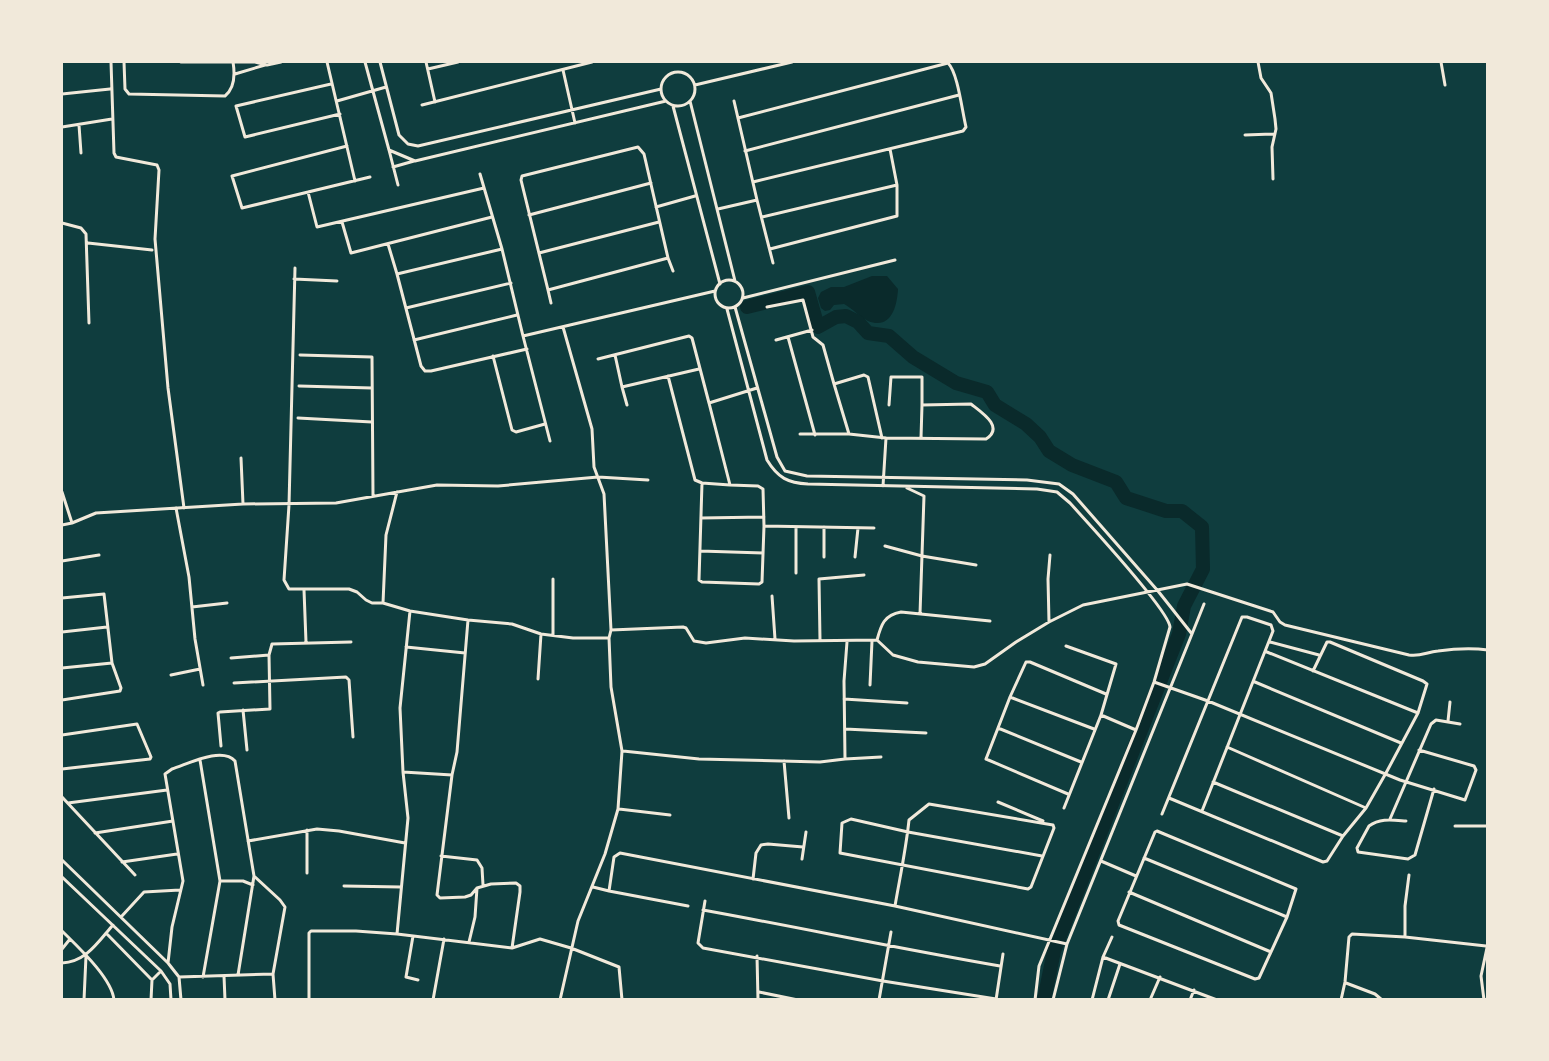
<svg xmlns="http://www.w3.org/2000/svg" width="1549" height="1061" font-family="Ubuntu,sans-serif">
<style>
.water{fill:#0a2a2b}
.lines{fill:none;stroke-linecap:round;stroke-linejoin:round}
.river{stroke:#0a2a2b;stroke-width:14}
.minor{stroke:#f1e9da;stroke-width:3}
</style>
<rect width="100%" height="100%" fill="#0f3d3e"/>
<!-- water -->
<path class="water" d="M872,276h15l11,13c-1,18 -7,41 -30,32 -8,-4 -15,-12 -24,-17l-10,1 -4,5 -5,1 -4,-3 -3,-10 3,-6 10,-5h13z"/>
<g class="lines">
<!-- river -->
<path class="river" d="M747,307l61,-15 10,35 18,-10 10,-1 12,6 10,11 21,3 24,21 43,26 31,9 8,13 31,19 14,13 9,14 23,14 44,17 10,16 40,13h16l20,16 1,42 -19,37 -5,28 -125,317 -10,49"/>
<!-- minor -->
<path class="minor" d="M111,62l3,91 2,4 5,1 36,7 2,5 -4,69 13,149 16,120
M124,62l1,27 4,5 96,2c10,-8 10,-22 8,-34
M181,62h74l12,3 14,-3
M327,62l28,119
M365,62l24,88 26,11 251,-60
M380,62l19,73 9,9 10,2 243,-57
M426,62l9,40
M1258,62l3,16 10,15 4,26 1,10 -4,18 1,32
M1441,62l4,23
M428,69l30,-7
M563,70l12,53
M661 89a17 17 0 1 1 34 0a17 17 0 1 1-34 0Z
M235,74l30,-9
M331,84l-95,22 9,31 95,-23
M695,85l97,-23
M62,94l48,-5
M337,101l49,-14
M690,101l45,180
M734,101l23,99
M422,105l170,-43
M673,106l47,178
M738,118l210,-55c10,10 14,48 18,64l-3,4 -210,51
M79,125l2,28
M62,127l50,-8
M1245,135l30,-1
M347,146l-115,30 10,32 128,-31
M389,150l9,35
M745,151l214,-56
M393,167l21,-6
M480,174l22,75 21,87
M308,192l9,35 167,-39
M656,207l39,-11
M718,209l39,-9 16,63
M529,215l122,-32
M762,217l135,-32
M342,222l9,31 141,-36
M62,223l19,5 5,6 3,89
M88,243l64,7
M388,244l9,30
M502,249l-105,25 24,92 4,5h6l96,-22
M770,249l127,-33v-31l-7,-36
M539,253l120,-31
M295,268l-6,237 -5,75 5,9h60l8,3 9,8 6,3h11l27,8 58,9 44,4 29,10 32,4h36
M294,279l43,2
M715 294a14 14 0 1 1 28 0a14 14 0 1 1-28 0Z
M548,290l-27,-110 1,-4 116,-29 6,7 24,104 5,13
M743,298l152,-38
M551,303l-3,-13 120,-32
M735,307l42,150 8,14 22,5 220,4 32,4 14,10 85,97 34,43 -125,310 -14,56
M767,307l36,-7 10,37 10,8 11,39
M406,308l105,-25
M727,309l40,151c11,18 21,23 41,24l229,5 20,3 13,11c17,19 99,107 100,124l-16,55 -18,48 -97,236 -4,34
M788,337l27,98
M414,340l103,-25
M776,340l36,-10
M300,355l72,2 1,139
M615,355l7,32 77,-18
M493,356l19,74 4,2 29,-8
M598,359l91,-23 3,2 17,65 48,-15
M668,376l27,104 7,3 28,2 -21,-82
M299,386l73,2
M622,387l5,18
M298,418l74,4
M800,434h49l37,4 -3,48
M849,434l-15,-50 30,-9 4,2 14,61
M886,438l100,1c19,-12 -5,-27 -15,-35l-49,1v-28h-31l-2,28
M921,438l1,-33
M550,441l-27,-105 192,-45
M241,458l2,46
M702,483l-3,97 3,2 57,2 3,-2 2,-56 -1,-37 -5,-3 -28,-1
M907,488l17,8 -4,118
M62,492l10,31
M176,508l13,69 6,62 8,46
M701,518l63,-1
M62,525l10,-2 24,-10 147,-9 93,-1 101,-18 61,1 100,-9 50,3
M764,526l110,2
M796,527v46
M885,546l37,10 54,9
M700,551l63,2
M824,557v-30
M855,557l3,-29
M62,561l37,-6
M304,590l2,52
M772,596l3,43
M62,598l42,-4 8,69 9,25 -1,3 -58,9
M383,603l3,-68 11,-43
M192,607l35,-4
M410,611l-10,97 3,64 5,46 -11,116 115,14 28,-9 31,9 48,19 3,33
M1049,622l-1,-43 2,-24
M611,630l72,-3 3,1 8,13 12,2 39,-5 49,3 83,-1 16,15 25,7 56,5 11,-3 31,-22 33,-20 34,-17 104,-21 86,28 7,10 5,3 124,30c11,2 18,-3 29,-4 15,-2 34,-3 50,-1
M62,632l45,-5
M1192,634l12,-30
M553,635v-56
M820,640l-1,-61 45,-4
M877,640c4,-15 7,-25 24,-28l89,9
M1270,642l49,13
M1066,646l50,18 -15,51
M406,647l59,6
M1267,652l151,61
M231,658l38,-3
M62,668l50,-5
M171,675l29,-6
M538,679l3,-45
M1154,682l54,19 192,79 65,20 11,-30 -2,-4 -55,-16
M1255,682l146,61
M234,683l112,-6 3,3 4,57
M870,685l2,-44
M1010,697l84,32
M844,699l63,4
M243,710l4,40
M1448,721l2,-19
M998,728l83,34
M845,729l81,4
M62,735l75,-11 14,33 -1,2 -88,10
M221,746l-3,-33 2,-1 50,-3 -1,-54 3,-11 79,-2
M1227,747l139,61
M623,751l76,8 121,3 25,-3 -1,-78 3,-39
M845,759l36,-2
M200,760l20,121 -17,96
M784,761l5,57
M403,772l49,3 5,-23 11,-132
M452,775l-15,120 3,3 25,-1 6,-2 6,-7 14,-4 25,-1 4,3v6l-8,56
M1488,777v59
M1213,782l130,54
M1068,794l-82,-35 24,-62 16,-35h4l76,32
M62,797l73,78
M1169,798l154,64 4,-1 16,-25 23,-28 20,-35 32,-60 9,-29 -4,-3 -93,-39h-3l-14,29
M998,802l45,19
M68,803l99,-13
M1064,808l37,-93 35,15
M619,809l51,6
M1162,814l80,-197h5l24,8 2,6 -71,180
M1390,819l41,-95 5,-4 24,4
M1406,821c-14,-1 -26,-3 -37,5l-12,22 1,4 50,7 7,-4 19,-66
M1455,826h32
M1157,831l139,58 -9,28 -28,61 -4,1 -136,-54 -1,-4 37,-89z
M95,833l78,-12
M248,841l69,-12 22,2 66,12
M441,856l36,4 5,8 1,17
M1144,858l143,59
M802,859l4,-27
M62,860l106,103 11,14 2,23
M1101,861l35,15
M122,862l55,-8
M307,873v-43
M254,876l26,24 5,7 -12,67 2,26
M62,877l99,94 9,13 1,16
M753,879l3,-26 5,-8 7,-1 35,3
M220,881h23l10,4
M344,886l57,1
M593,887l16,4 5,-34 6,-4 275,53 172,38
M609,891l79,15
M1129,892l142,60
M705,901l-7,42 5,5 180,33 113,18
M895,906c5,-29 11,-57 14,-86l20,-16 124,21 1,3 -23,59 -3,2 -188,-36 2,-30 9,-4 57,13 134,24
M703,910c99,18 198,39 297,56
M121,917l23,-25 36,-2
M62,931c15,15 50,47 52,69
M106,933l46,47 -1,20
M413,936l-7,41 12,3
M1405,937v-31l4,-31
M469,942l6,-25 2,-29
M62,949l8,-10
M757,956l1,44
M1103,957l114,43
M62,963c24,-1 36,-21 51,-38
M168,963l4,-36 11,-46 -18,-107 7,-5c16,-5 50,-23 63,-8l19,115 -16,99
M224,976l1,24
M179,977l94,-3
M152,980l9,-9
M1346,983l29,11 7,6
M759,992l39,8
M84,1000l2,-44
M309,1000v-67l2,-2h45l41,3
M433,1000l11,-61
M560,1000l18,-79 27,-67 13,-45 4,-58 -11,-64 -2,-49 2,-8 -7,-136 -10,-27 -2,-38 -29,-102
M879,1000l12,-68
M996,1000l7,-46
M1092,1000l11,-43 9,-20
M1108,1000l12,-36
M1150,1000l10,-23
M1190,1000l4,-10
M1341,1000l4,-18 4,-45 3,-3 53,3 81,9
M1484,1000l-3,-24 7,-33"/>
</g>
<!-- border -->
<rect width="1549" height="1061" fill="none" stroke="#f1e9da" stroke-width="126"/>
</svg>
